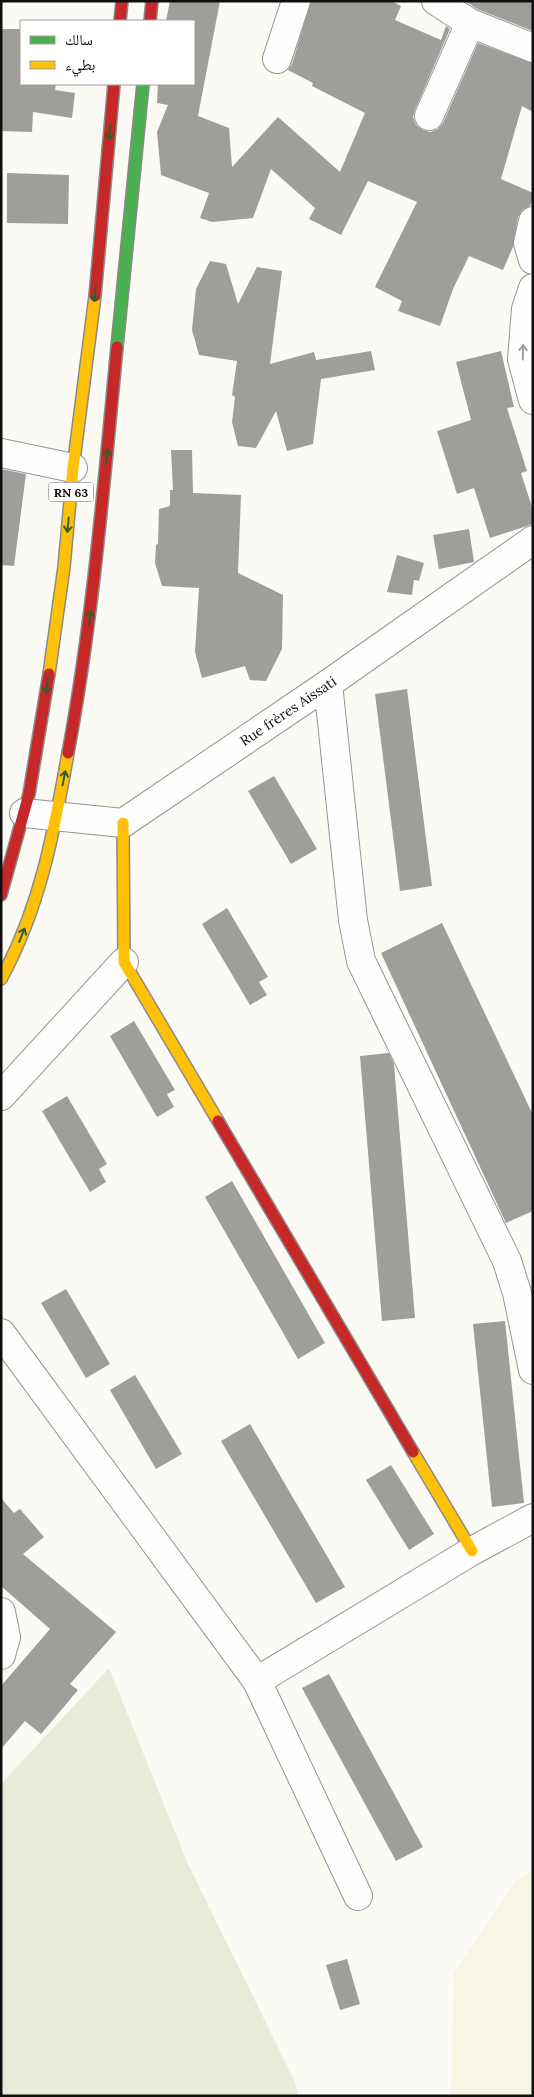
<svg xmlns="http://www.w3.org/2000/svg" width="534" height="2097" font-family="Lora,'Noto Naskh Arabic',serif">
<style>
.farmland{fill:#f7f6e2}
.cemetery{fill:#e7ecda}
.building{fill:#9f9e9a}
.lines{fill:none;stroke-linecap:round;stroke-linejoin:round}
.street-casing{stroke:#959593;stroke-width:30}
.fast-casing{stroke:#8c8b89;stroke-width:14}
.slow-casing{stroke:#8c8b89;stroke-width:14}
.jam-casing{stroke:#8c8b89;stroke-width:14}
.street{stroke:#fefefe;stroke-width:28}
.fast{stroke:#4caf50;stroke-width:11}
.slow{stroke:#ffc107;stroke-width:11}
.jam{stroke:#c62828;stroke-width:11}
.oneway{stroke:#2e5f30}
.oneway2{stroke:#9e9e9e}
.labels{text-anchor:middle;dominant-baseline:central;stroke-width:5;stroke-linejoin:round;paint-order:stroke}
.shield{fill:#fff;stroke:#575757;stroke-width:1}
.shield-label{font-size:12px;font-weight:bold;fill:#0f0f0f}
.street-label{font-size:14px;fill:#0f0f0f;stroke:#fff}
</style>
<rect width="100%" height="100%" fill="#fbfaf5"/>
<!-- farmland -->
<path class="farmland" d="M533,1871v225h-82l3,-122 62,-94z"/>
<!-- cemetery -->
<path class="cemetery" d="M109,1668l78,194 108,220 3,14h-297v-312z"/>
<!-- building -->
<path class="building" d="M170,1h50l-22,115 31,12 3,39 46,-50 62,55 25,-59 -53,-27 1,-3 -25,-13 4,-6 19,-63h80l10,5 -6,14 46,20 5,-14 4,3 -35,81 -2,7 3,8 7,5 7,2 8,-3 5,-6 35,-80 55,20v49l-11,-6 -21,73 32,14v6l-3,7 -8,4 -4,7 -5,30 -10,23 -34,-14 -16,33 -13,37 -42,-15 4,-10 -27,-14 42,-85 -49,-21 -27,54 -32,-16 6,-11 -44,-39 -18,49 -41,4 -12,-4 9,-25 -48,-18 -4,-43 11,-27 -11,-2 1,-19h36v-63h-28z
M465,1h68v30l-56,-22z
M1,29h20v55h35l-1,6 20,3 -3,25 -39,-6 -1,20 -31,-1z
M7,173l62,2 -1,49 -61,-1z
M210,261l16,3 12,40 19,-37 25,4 -12,93 44,-12 2,8 55,-9 4,19 -54,9 -8,65 -26,7 -11,-40 -20,37 -18,-2 -6,-24 3,-25 -3,-2 5,-34 -38,-6 -7,-25 4,-41z
M501,351l13,56 -7,1 20,63 -6,2 12,37v14l-43,14 -16,-50 -17,6 -20,-63 34,-11 -15,-58z
M171,450h21l1,43 48,2 -3,78 45,22 -1,54 -16,32 -16,-1 -5,-14 -43,12 -7,-26 4,-64 -37,-2 -7,-23 1,-18 2,-1 1,-35 11,-3v-16h3z
M1,469l25,5 -12,92 -13,-1z
M469,529l5,33 -35,7 -6,-34z
M397,555l27,8 -5,18 -5,-1 -2,15 -25,-3z
M407,689l25,197 -32,5 -25,-197z
M274,776l43,73 -26,15 -43,-73z
M227,908l41,69 -9,5 8,13 -17,10 -48,-81z
M442,923l91,192v96l-27,12 -125,-270z
M134,1021l41,69 -8,4 7,13 -17,10 -47,-81z
M389,1053l5,11 21,254 -33,3 -22,-265z
M67,1096l40,68 -8,5 7,13 -16,10 -48,-81z
M232,1181l93,162 -27,16 -93,-162z
M66,1289l44,75 -24,14 -45,-75z
M505,1321l19,182 -32,4 -19,-183z
M135,1375l47,79 -26,15 -46,-79z
M250,1424l95,163 -29,16 -95,-162z
M391,1465l43,69 -25,16 -43,-70z
M1,1498l13,15 6,-4 24,28 -21,17 93,78 -46,52 8,6 -37,44 -16,-13 -24,28v-63l49,-57 -49,-43z
M329,1674l94,173 -27,14 -94,-173z
M347,1959l13,45 -20,6 -14,-45z"/>
<g class="lines">
<!-- street casing -->
<g class="street-casing">
<path id="street" d="M436,1l34,22 63,25
M277,59l19,-58
M429,116l41,-93
M533,221l-5,22 5,17
M533,288l-7,21 -4,50 11,41
M1,453l72,15
M328,684l25,236 8,41 146,300 10,32 16,77
M24,813l99,10 205,-139 205,-144
M1,1096l123,-134
M1,1333l256,348 101,215
M1,1612l5,25 -5,18
M257,1681l215,-130 61,-33"/>
</g>
<!-- fast casing -->
<g class="fast-casing">
<path id="fast" d="M117,347l26,-263"/>
</g>
<!-- slow casing -->
<g class="slow-casing">
<path id="slow" d="M49,674l15,-107 9,-99 22,-172
M123,823l1,139 94,159
M1,979c39,-71 53,-147 67,-226
M413,1452l59,99"/>
</g>
<!-- jam casing -->
<g class="jam-casing">
<path id="jam" d="M120,21l2,-20
M150,21l2,-20
M95,296l19,-212
M68,753c25,-134 36,-270 49,-406
M1,895l28,-101 20,-120
M218,1121l195,331"/>
</g>
<!-- street -->
<use href="#street" class="street"/>
<!-- fast -->
<use href="#fast" class="fast"/>
<!-- slow -->
<use href="#slow" class="slow"/>
<!-- jam -->
<use href="#jam" class="jam"/>
</g>
<!-- one-way arrows -->
<defs><path id="oneway-shaft" d="M-6 0H5M1.5-3L5.5 0L1.5 3" fill="none" stroke-width="1.6" stroke-linecap="round" stroke-linejoin="round" transform="scale(1.25)"/></defs>
<g class="oneway">
<use href="#oneway-shaft" transform="translate(110 132) rotate(95)"/>
<use href="#oneway-shaft" transform="translate(95 294) rotate(95)"/>
<use href="#oneway-shaft" transform="translate(107 456) rotate(-85)"/>
<use href="#oneway-shaft" transform="translate(68 525) rotate(95)"/>
<use href="#oneway-shaft" transform="translate(90 618) rotate(-82)"/>
<use href="#oneway-shaft" transform="translate(47 686) rotate(98)"/>
<use href="#oneway-shaft" transform="translate(64 778) rotate(-79)"/>
<use href="#oneway-shaft" transform="translate(22 935) rotate(-68)"/>
</g>
<use class="oneway2" href="#oneway-shaft" transform="translate(523 352) rotate(-89)"/>
<g class="labels">
<!-- shield labels -->
<rect class="shield" x="48.5" y="482.5" width="45" height="19" rx="4"/>
<g class="shield-label">
<text x="71" y="492">RN 63</text>
</g>
<!-- street labels -->
<g class="street-label">
<text transform="translate(288 711) rotate(-34)">Rue frères Aissati</text>
</g>
</g>
<!-- border -->
<rect width="534" height="2097" fill="none" stroke="#0f0f0f" stroke-width="5"/>
<!-- legend -->
<rect x="20" y="20" width="175" height="65" fill="#ffffff" stroke="#9f9f9f"/>
<rect x="30" y="36" width="25" height="8" fill="#4caf50" stroke="#9f9f9f"/>
<text x="65" y="45" font-size="15" fill="#0f0f0f">سالك</text>
<rect x="30" y="61" width="25" height="8" fill="#ffc107" stroke="#9f9f9f"/>
<text x="65" y="70" font-size="15" fill="#0f0f0f">بطيء</text>
</svg>
